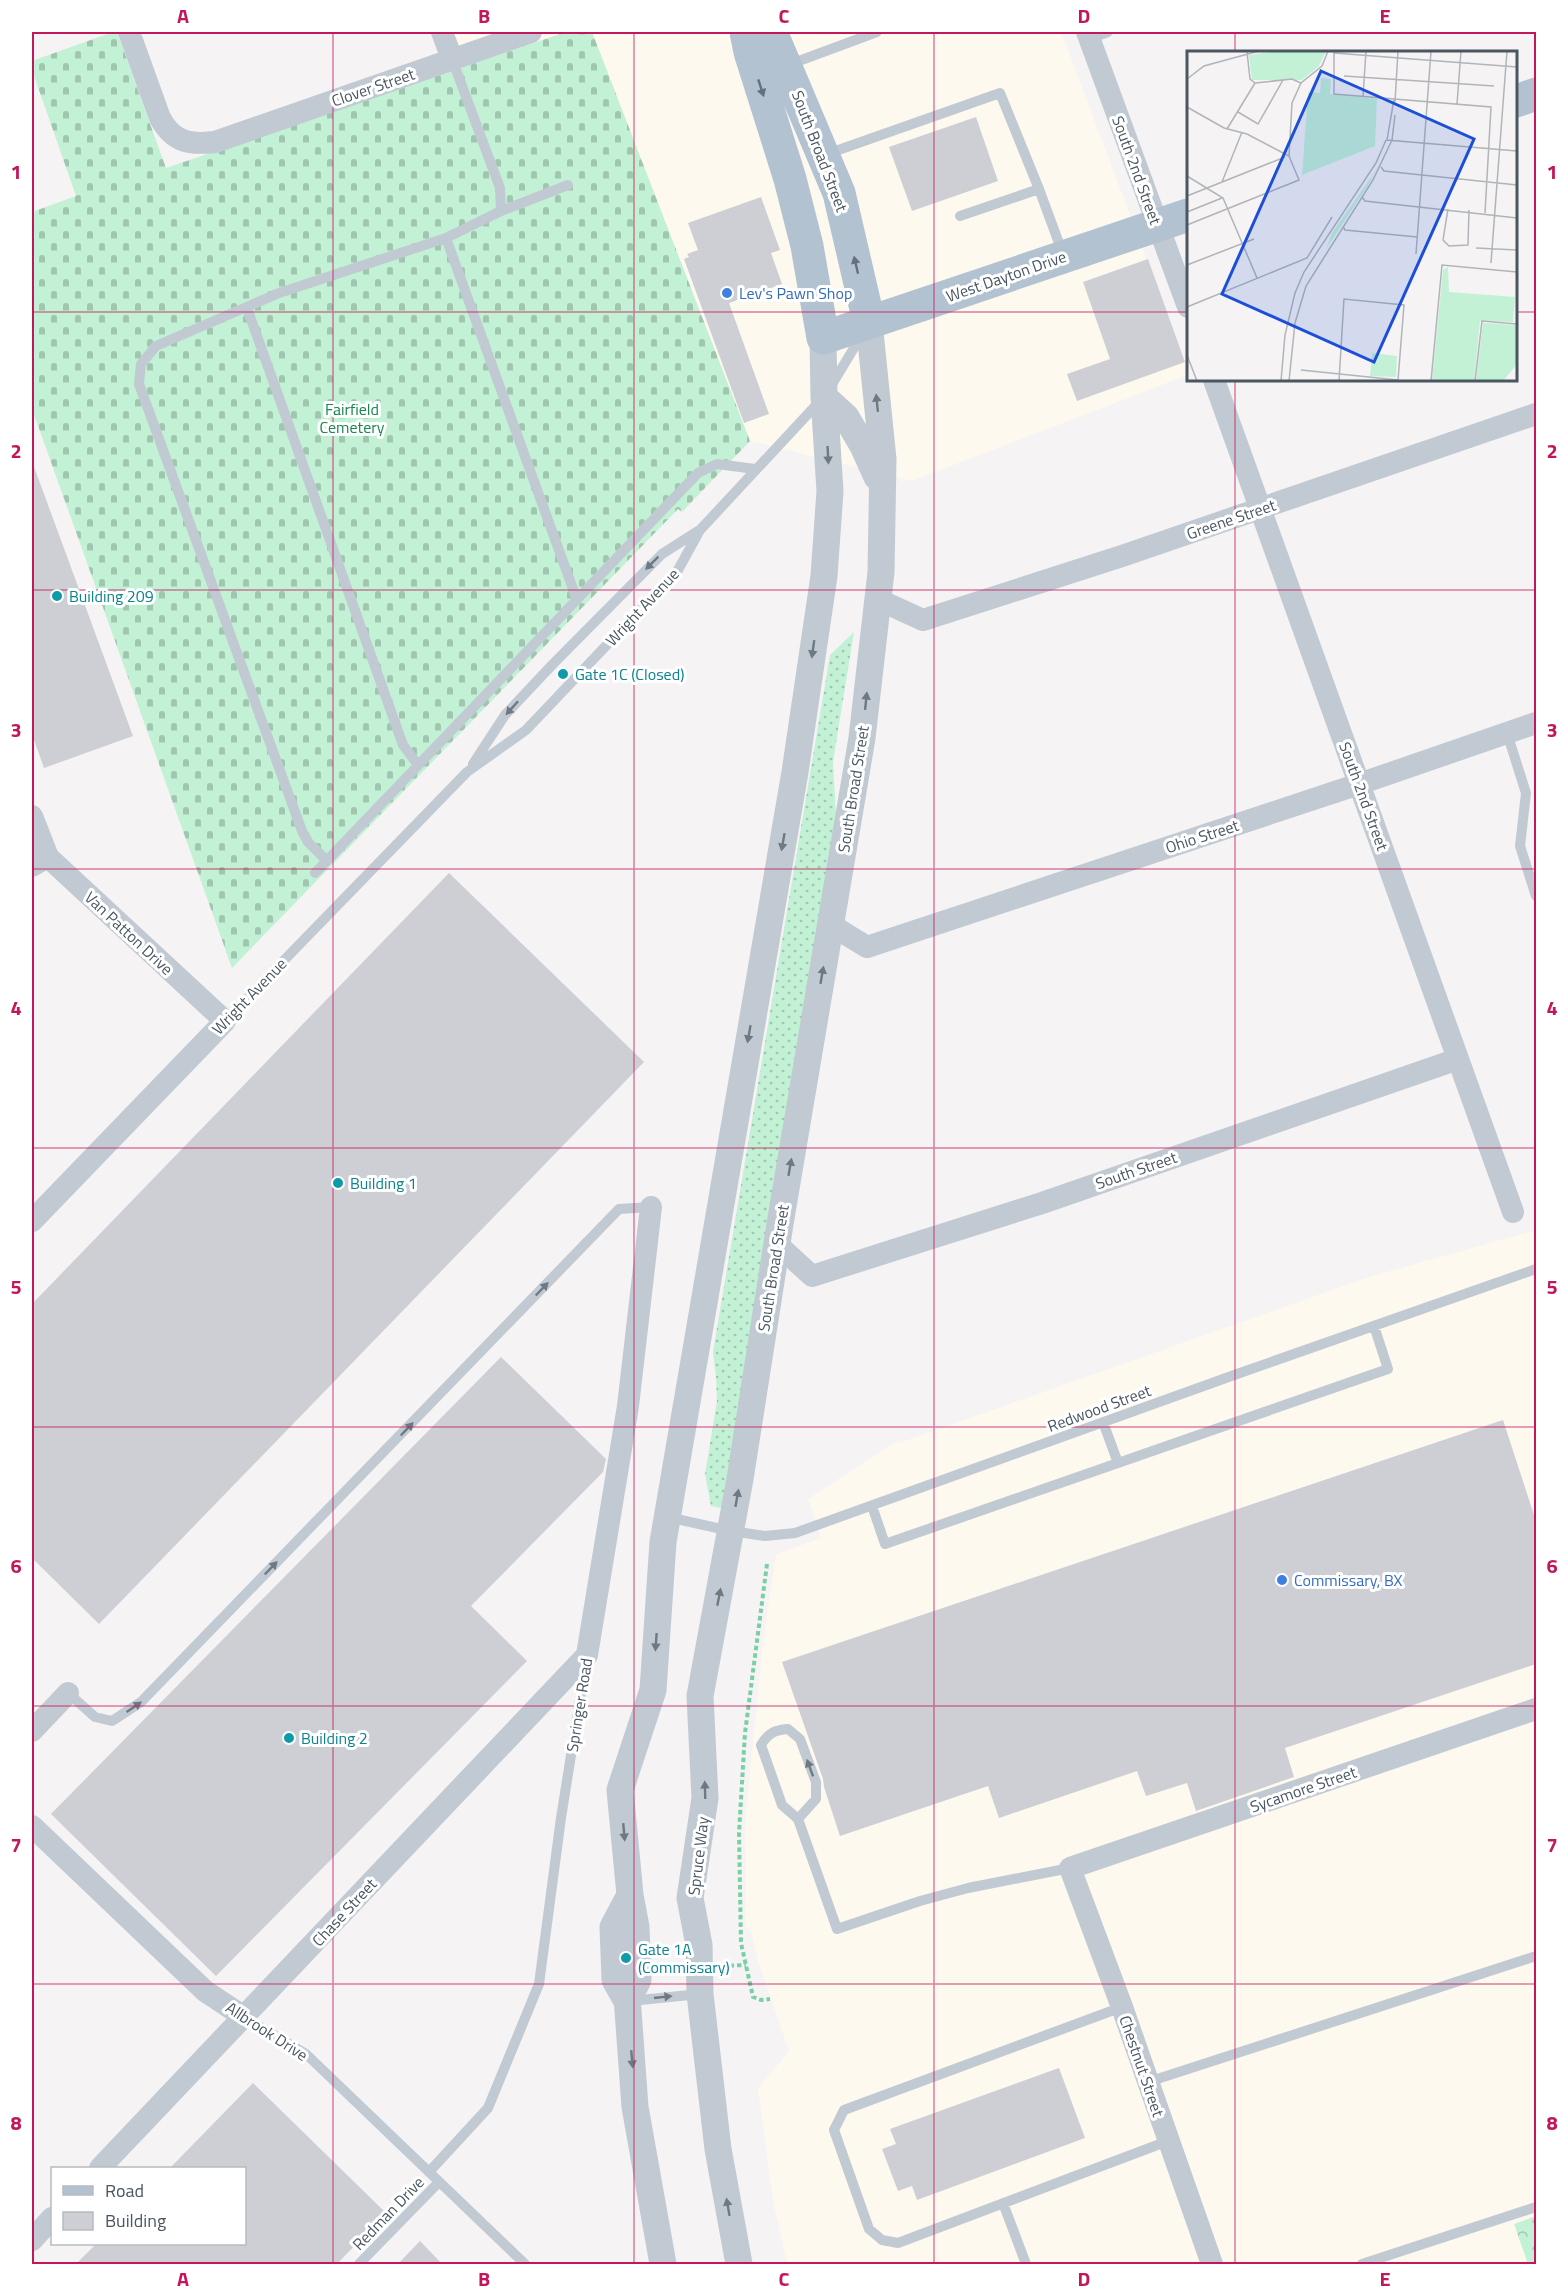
<svg xmlns="http://www.w3.org/2000/svg" width="1568" height="2296" font-family="'Titillium Web',sans-serif">
<style>
.commercial{fill:#fdf9ef}
.grass{fill:url(#grass-dots)}
.cemetery{fill:url(#cemetery-stones)}
.park{fill:url(#park-crowns)}
.building{fill:#cdcfd5}
.lines{fill:none;stroke-linecap:round;stroke-linejoin:round}
.path{stroke:#7ad0a6;stroke-width:4;stroke-dasharray:4.5 3;stroke-linecap:butt}
.service{stroke:#c1cad2;stroke-width:10}
.minor{stroke:#c1cad2;stroke-width:22}
.tertiary{stroke:#c1cad2;stroke-width:27}
.primary{stroke:#b3c2d1;stroke-width:33}
.oneway{fill:#64717d}
.oneway2{fill:#6e7983}
.grid{fill:none;stroke:#c2185b;stroke-width:1.5;stroke-opacity:0.55}
.shop-dot{fill:#3f7fe0;stroke:#fff;stroke-width:2}
.culture-dot{fill:#0f9aa8;stroke:#fff;stroke-width:2}
.labels{text-anchor:middle;dominant-baseline:central;stroke-width:6;stroke-linejoin:round;paint-order:stroke}
.street-label{font-size:16px;fill:#4a5661;stroke:#fff}
.shop-label{font-size:16px;fill:#366cbe;stroke:#fff;text-anchor:start}
.park-label{font-size:16px;fill:#17864f;stroke:#fff}
.culture-label{font-size:16px;fill:#0d838f;stroke:#fff;text-anchor:start}
.inset-road{fill:none;stroke:#b1b4b9;stroke-width:1.5}
.view{fill:#1d4ed8;fill-opacity:0.15;stroke:#1d4ed8;stroke-width:3}
.inset-edge{fill:none;stroke:#4a5661;stroke-width:3}
.neatline{fill:none;stroke:#c2185b;stroke-width:2}
.grid-label{font-size:20px;text-anchor:middle;font-weight:bold;fill:#c2185b}
</style>
<defs>
<pattern id="grass-dots" width="8" height="8" patternUnits="userSpaceOnUse" patternTransform="scale(1.5)"><rect width="8" height="8" fill="#c3f1d5"/><path d="M2 2h.1M6 6h.1" fill="none" stroke="#a0c6b0" stroke-width="1.8" stroke-linecap="round"/></pattern>
<pattern id="cemetery-stones" width="16" height="16" patternUnits="userSpaceOnUse" patternTransform="scale(1.5)"><rect width="16" height="16" fill="#c3f1d5"/><path d="M2 7V4a2 2 0 0 1 4 0v3zM10 15v-3a2 2 0 0 1 4 0v3z" fill="#a0c6b0"/></pattern>
<pattern id="park-crowns" width="20" height="18" patternUnits="userSpaceOnUse" patternTransform="scale(1.5)"><rect width="20" height="18" fill="#c3f1d5"/><path d="M2 6a3 3 0 1 1 6 0M12 15a3 3 0 1 1 6 0" fill="none" stroke="#a0c6b0"/></pattern>
</defs>
<rect width="100%" height="100%" fill="#f5f3f3"/>
<!-- commercial -->
<path class="commercial" d="M453,32h113l-101,33z
M592,32h469l127,336v7l-276,106 -162,-40z
M1536,1230v1034h-749l-14,-64 -15,-112 31,-37 -31,-90 -7,-29 -5,-6 -1,-103 18,-181 13,-88 45,-16 -13,-39 86,-56 8,-1 467,-165z"/>
<!-- grass -->
<path class="grass" d="M854,632l-21,130 3,54 -114,692 -11,-2 -6,-32 12,-73 -1,-24 -3,-25 117,-697z"/>
<!-- cemetery -->
<path class="cemetery" d="M113,32h4l49,136 400,-136h26l158,409 -68,71 -4,-3 -446,459 -200,-559v-197l44,-16 -44,-126v-9z"/>
<!-- park -->
<path class="park" d="M1536,2216v48h-8l-14,-40z"/>
<!-- building -->
<path class="building" d="M976,117l22,64 -86,30 -23,-64z
M761,197l19,53 -9,3 11,31 -53,19 40,111 -25,9 -60,-164 5,-2 -2,-3 11,-4 -10,-27z
M1148,259l37,103 -108,39 -10,-27 43,-15 -27,-77z
M32,464h1l100,272 -89,32 -12,-34z
M449,873l195,189 -545,562 -67,-66v-254z
M501,1357l105,102 -3,13 -132,134 56,55 -311,315 -165,-162z
M1503,1420l33,101v143l-251,84 9,29 -98,34 -9,-28 -41,13 -9,-25 -138,47 -11,-32 -148,50 -16,-49 -1,-8 -41,-117z
M1059,2068l26,70 -168,62 -5,-14 -14,5 -16,-42 14,-5 -6,-15z
M253,2083l133,130 -50,52h-261l21,-21h148v-75h-75z
M420,2241l23,24h-46z"/>
<g class="lines">
<!-- path -->
<path class="path" d="M767,1564l-22,169 -6,100 2,110 12,54 8,3 9,-1
M722,1966l24,-1
M660,1968h16"/>
<!-- service -->
<path class="service" d="M1089,39l19,-7
M452,59l48,129 1,23
M788,65l89,-33
M827,154l173,-61 39,96 -79,27
M1039,189l24,65
M446,238l131,362
M247,308l156,437 15,20
M831,386l32,-53
M1507,733l19,60 -6,53 16,50
M473,764l32,-49 47,-50 110,-111 36,-23
M327,861l-19,-19 -6,-11 -163,-447 2,-20 15,-18 123,-53 167,-55 55,-27 67,-26
M315,873l383,-400 19,-9 38,5
M225,1021l242,-249 59,-42 152,-160 22,-40 120,-129
M1103,1422l15,41
M872,1506l13,38 503,-175 -14,-43
M667,1517l64,14 34,5 30,-3 442,-159 299,-105
M68,1693l27,24 17,4 29,-19 478,-493 32,-2
M798,1819l18,-20v-17l-16,-43 -12,-10c-13,1 -20,4 -27,16l21,60 16,14 39,110 83,-28 48,-13 102,-20
M630,2001l70,-7
M1122,2007l-278,103 -10,20 35,99 13,11 16,3 270,-102
M244,2017l62,37 219,210
M1148,2082l388,-126
M429,2172l59,-64 51,-124 22,-166 25,-157
M1003,2203l23,61
M359,2264l80,-82
M1362,2264l174,-57"/>
<!-- minor -->
<path class="minor" d="M129,32l31,86c13,24 29,27 55,24l316,-110
M442,32l10,27
M1087,32l101,275
M1214,380l299,832
M877,599l46,21 199,-64 414,-142
M32,816l16,41
M32,866l16,-9 177,164 -193,200
M831,925l36,22 492,-163 177,-61
M777,1244l35,32 230,-73 416,-144
M32,1731l36,-38
M32,1826l173,165 39,26
M100,2168l487,-513 41,-249 23,-199
M32,2240l20,-22
M1212,2264l-90,-257 -52,-139 466,-159"/>
<!-- tertiary -->
<path class="tertiary" d="M824,397l22,20 17,29 14,31
M626,1983l9,124 28,157
M627,2001l11,-21 -2,-53 -6,-32 -10,-105 33,-100 10,-148 132,-770 29,-196 6,-85 -6,-94 -1,-59
M627,2001l-12,-21 -2,-53 17,-32
M739,2264l-21,-115 -18,-155 -1,-49 -9,-47 15,-100 -5,-102 40,-217 40,-255 82,-486 19,-166 2,-113 -14,-137"/>
<!-- primary -->
<path class="primary" d="M746,32l4,20 40,127 17,67 16,92 365,-123
M771,32l68,161 30,129
M1516,101l20,-7"/>
</g>
<!-- one-way arrows -->
<defs><path id="oneway-solid" d="M-6-.8H1V-3.2L6.5 0L1 3.2V.8H-6Z" transform="scale(1.5)"/></defs>
<g class="oneway">
<use href="#oneway-solid" transform="translate(761 88) rotate(72)"/>
<use href="#oneway-solid" transform="translate(856 265) rotate(-103)"/>
</g>
<g class="oneway2">
<use href="#oneway-solid" transform="translate(877 403) rotate(-96)"/>
<use href="#oneway-solid" transform="translate(828 455) rotate(87)"/>
<use href="#oneway-solid" transform="translate(652 563) rotate(135)"/>
<use href="#oneway-solid" transform="translate(813 649) rotate(98)"/>
<use href="#oneway-solid" transform="translate(866 701) rotate(-84)"/>
<use href="#oneway-solid" transform="translate(512 708) rotate(132)"/>
<use href="#oneway-solid" transform="translate(783 842) rotate(100)"/>
<use href="#oneway-solid" transform="translate(822 975) rotate(-80)"/>
<use href="#oneway-solid" transform="translate(749 1034) rotate(100)"/>
<use href="#oneway-solid" transform="translate(790 1167) rotate(-80)"/>
<use href="#oneway-solid" transform="translate(542 1289) rotate(-46)"/>
<use href="#oneway-solid" transform="translate(407 1429) rotate(-46)"/>
<use href="#oneway-solid" transform="translate(737 1498) rotate(-80)"/>
<use href="#oneway-solid" transform="translate(271 1568) rotate(-46)"/>
<use href="#oneway-solid" transform="translate(719 1597) rotate(-79)"/>
<use href="#oneway-solid" transform="translate(656 1642) rotate(94)"/>
<use href="#oneway-solid" transform="translate(134 1707) rotate(-34)"/>
<use href="#oneway-solid" transform="translate(810 1768) rotate(-110)"/>
<use href="#oneway-solid" transform="translate(705 1790) rotate(-92)"/>
<use href="#oneway-solid" transform="translate(624 1832) rotate(85)"/>
<use href="#oneway-solid" transform="translate(663 1997) rotate(-6)"/>
<use href="#oneway-solid" transform="translate(632 2059) rotate(85)"/>
<use href="#oneway-solid" transform="translate(728 2207) rotate(-100)"/>
</g>
<!-- grid -->
<path class="grid" d="M333,32v2232M634,32v2232M934,32v2232M1235,32v20M32,312h1156M1516,312h20M1235,380v1884M32,590h1504M32,869h1504M32,1148h1504M32,1427h1504M32,1706h1504M32,1984h1504"/>
<!-- markers -->
<g class="shop-dot">
<circle cx="727" cy="293" r="6"/>
<circle cx="1282" cy="1580" r="6"/>
</g>
<g class="culture-dot">
<circle cx="57" cy="596" r="6"/>
<circle cx="563" cy="674" r="6"/>
<circle cx="338" cy="1183" r="6"/>
<circle cx="289" cy="1738" r="6"/>
<circle cx="626" cy="1958" r="6"/>
</g>
<g class="labels">
<!-- street labels -->
<g class="street-label">
<text transform="translate(373 87) rotate(-19)">Clover Street</text>
<text transform="translate(820 151) rotate(69)">South Broad Street</text>
<text transform="translate(1137 170) rotate(70)">South 2nd Street</text>
<text transform="translate(1006 276) rotate(-19)">West Dayton Drive</text>
<text transform="translate(1231 519) rotate(-19)">Greene Street</text>
<text transform="translate(642 607) rotate(-47)">Wright Avenue</text>
<text transform="translate(853 789) rotate(-81)">South Broad Street</text>
<text transform="translate(1364 796) rotate(70)">South 2nd Street</text>
<text transform="translate(1202 836) rotate(-18)">Ohio Street</text>
<text transform="translate(129 933) rotate(43)">Van Patton Drive</text>
<text transform="translate(249 996) rotate(-46)">Wright Avenue</text>
<text transform="translate(1136 1170) rotate(-19)">South Street</text>
<text transform="translate(773 1268) rotate(-81)">South Broad Street</text>
<text transform="translate(1099 1408) rotate(-20)">Redwood Street</text>
<text transform="translate(579 1705) rotate(-81)">Springer Road</text>
<text transform="translate(1303 1789) rotate(-19)">Sycamore Street</text>
<text transform="translate(698 1856) rotate(-83)">Spruce Way</text>
<text transform="translate(344 1912) rotate(-47)">Chase Street</text>
<text transform="translate(267 2031) rotate(33)">Allbrook Drive</text>
<text transform="translate(1142 2066) rotate(71)">Chestnut Street</text>
<text transform="translate(388 2213) rotate(-46)">Redman Drive</text>
</g>
<!-- shop labels -->
<g class="shop-label">
<text x="739" y="293">Lev's Pawn Shop</text>
<text x="1294" y="1580">Commissary, BX</text>
</g>
<!-- park labels -->
<g class="park-label">
<text x="352" y="409">Fairfield<tspan x="352" dy="18">Cemetery</tspan></text>
</g>
<!-- culture labels -->
<g class="culture-label">
<text x="69" y="596">Building 209</text>
<text x="575" y="674">Gate 1C (Closed)</text>
<text x="350" y="1183">Building 1</text>
<text x="301" y="1738">Building 2</text>
<text x="638" y="1949">Gate 1A<tspan x="638" dy="18">(Commissary)</tspan></text>
</g>
</g>
<!-- overview -->
<g transform="translate(1187 51)">
<rect width="330" height="330" fill="#f5f3f3"/>
<path d="M92,0h47l-7,15 -17,14h-50l-3,-25zM190,118l-10,18 -41,62 6,-16z" fill="#c3f1d5"/>
<path d="M134,27l10,1 -1,15 47,5 -2,47 -73,29 6,-83 12,1z" fill="#c3f1d5"/>
<path d="M261,216l1,25 66,5 -2,25 -33,-1 -6,60h-42l11,-111zM296,272l34,2v39l-14,17h-27zM185,302l25,3 -1,21 -26,-1z" fill="#c3f1d5"/>
<path d="M266,253l21,2 -4,37 -20,-2zM253,302l18,6 13,22h-34z" fill="#c3f1d5"/>
<path class="inset-road" d="M147,0v43l157,13 -6,106M60,1l3,27 5,4M147,2l183,14M157,25l150,10M0,28l17,-13 55,-15M68,32l37,-4 9,4M176,45l3,-45M207,48l-7,41 130,11M208,51l3,-51M270,53l4,-53M0,56l37,21 23,6 42,22 10,24 -112,45M51,61l20,12 25,-44M40,78l28,-46M205,89l3,-25M102,105l3,-53 9,-20 21,-17 6,-15M194,116l3,4 133,14M0,125l36,22 34,80M35,131l20,-50M0,145l98,-39M175,146l3,4 152,17M261,158l-5,31 6,6 19,-1 1,-35M0,161l35,-14M156,175l2,4 72,7M289,197l41,2M229,203l15,-203M304,212l16,-212M0,214l67,-26M108,242l9,-21 72,-109 10,-23M0,256l120,-49 25,-41M0,304l10,26M114,319l97,10M94,330l4,-46 10,-42M102,330l6,-58 11,-37 67,-106 19,-40M152,330l5,-82 60,6 -6,75M244,330l11,-116 75,7M288,330l7,-60 35,3"/>
<path class="view" d="M134,20l153,68 -100,223 -152,-68z"/>
<rect width="330" height="330" class="inset-edge"/>
</g>
<!-- border -->
<rect width="1568" height="2296" fill="none" stroke="#ffffff" stroke-width="66"/>
<!-- legend -->
<rect x="51" y="2167" width="195" height="78" fill="#ffffff" stroke="#b7bbc0" stroke-width="1.5"/>
<rect x="63" y="2186" width="30" height="9" fill="#b3c2d1" stroke="#b7bbc0" stroke-width="1.5"/>
<text x="105" y="2197" font-size="18" fill="#4a5661">Road</text>
<rect x="63" y="2212" width="30" height="18" fill="#cdcfd5" stroke="#b7bbc0" stroke-width="1.5"/>
<text x="105" y="2227" font-size="18" fill="#4a5661">Building</text>
<rect x="33" y="33" width="1502" height="2230" class="neatline"/>
<g class="grid-label">
<text x="183" y="23">A</text>
<text x="484" y="23">B</text>
<text x="784" y="23">C</text>
<text x="1084" y="23">D</text>
<text x="1385" y="23">E</text>
<text x="16" y="179">1</text>
<text x="1552" y="179">1</text>
<text x="16" y="458">2</text>
<text x="1552" y="458">2</text>
<text x="16" y="737">3</text>
<text x="1552" y="737">3</text>
<text x="16" y="1015">4</text>
<text x="1552" y="1015">4</text>
<text x="16" y="1294">5</text>
<text x="1552" y="1294">5</text>
<text x="16" y="1573">6</text>
<text x="1552" y="1573">6</text>
<text x="16" y="1852">7</text>
<text x="1552" y="1852">7</text>
<text x="16" y="2130">8</text>
<text x="1552" y="2130">8</text>
<text x="183" y="2286">A</text>
<text x="484" y="2286">B</text>
<text x="784" y="2286">C</text>
<text x="1084" y="2286">D</text>
<text x="1385" y="2286">E</text>
</g>
</svg>
